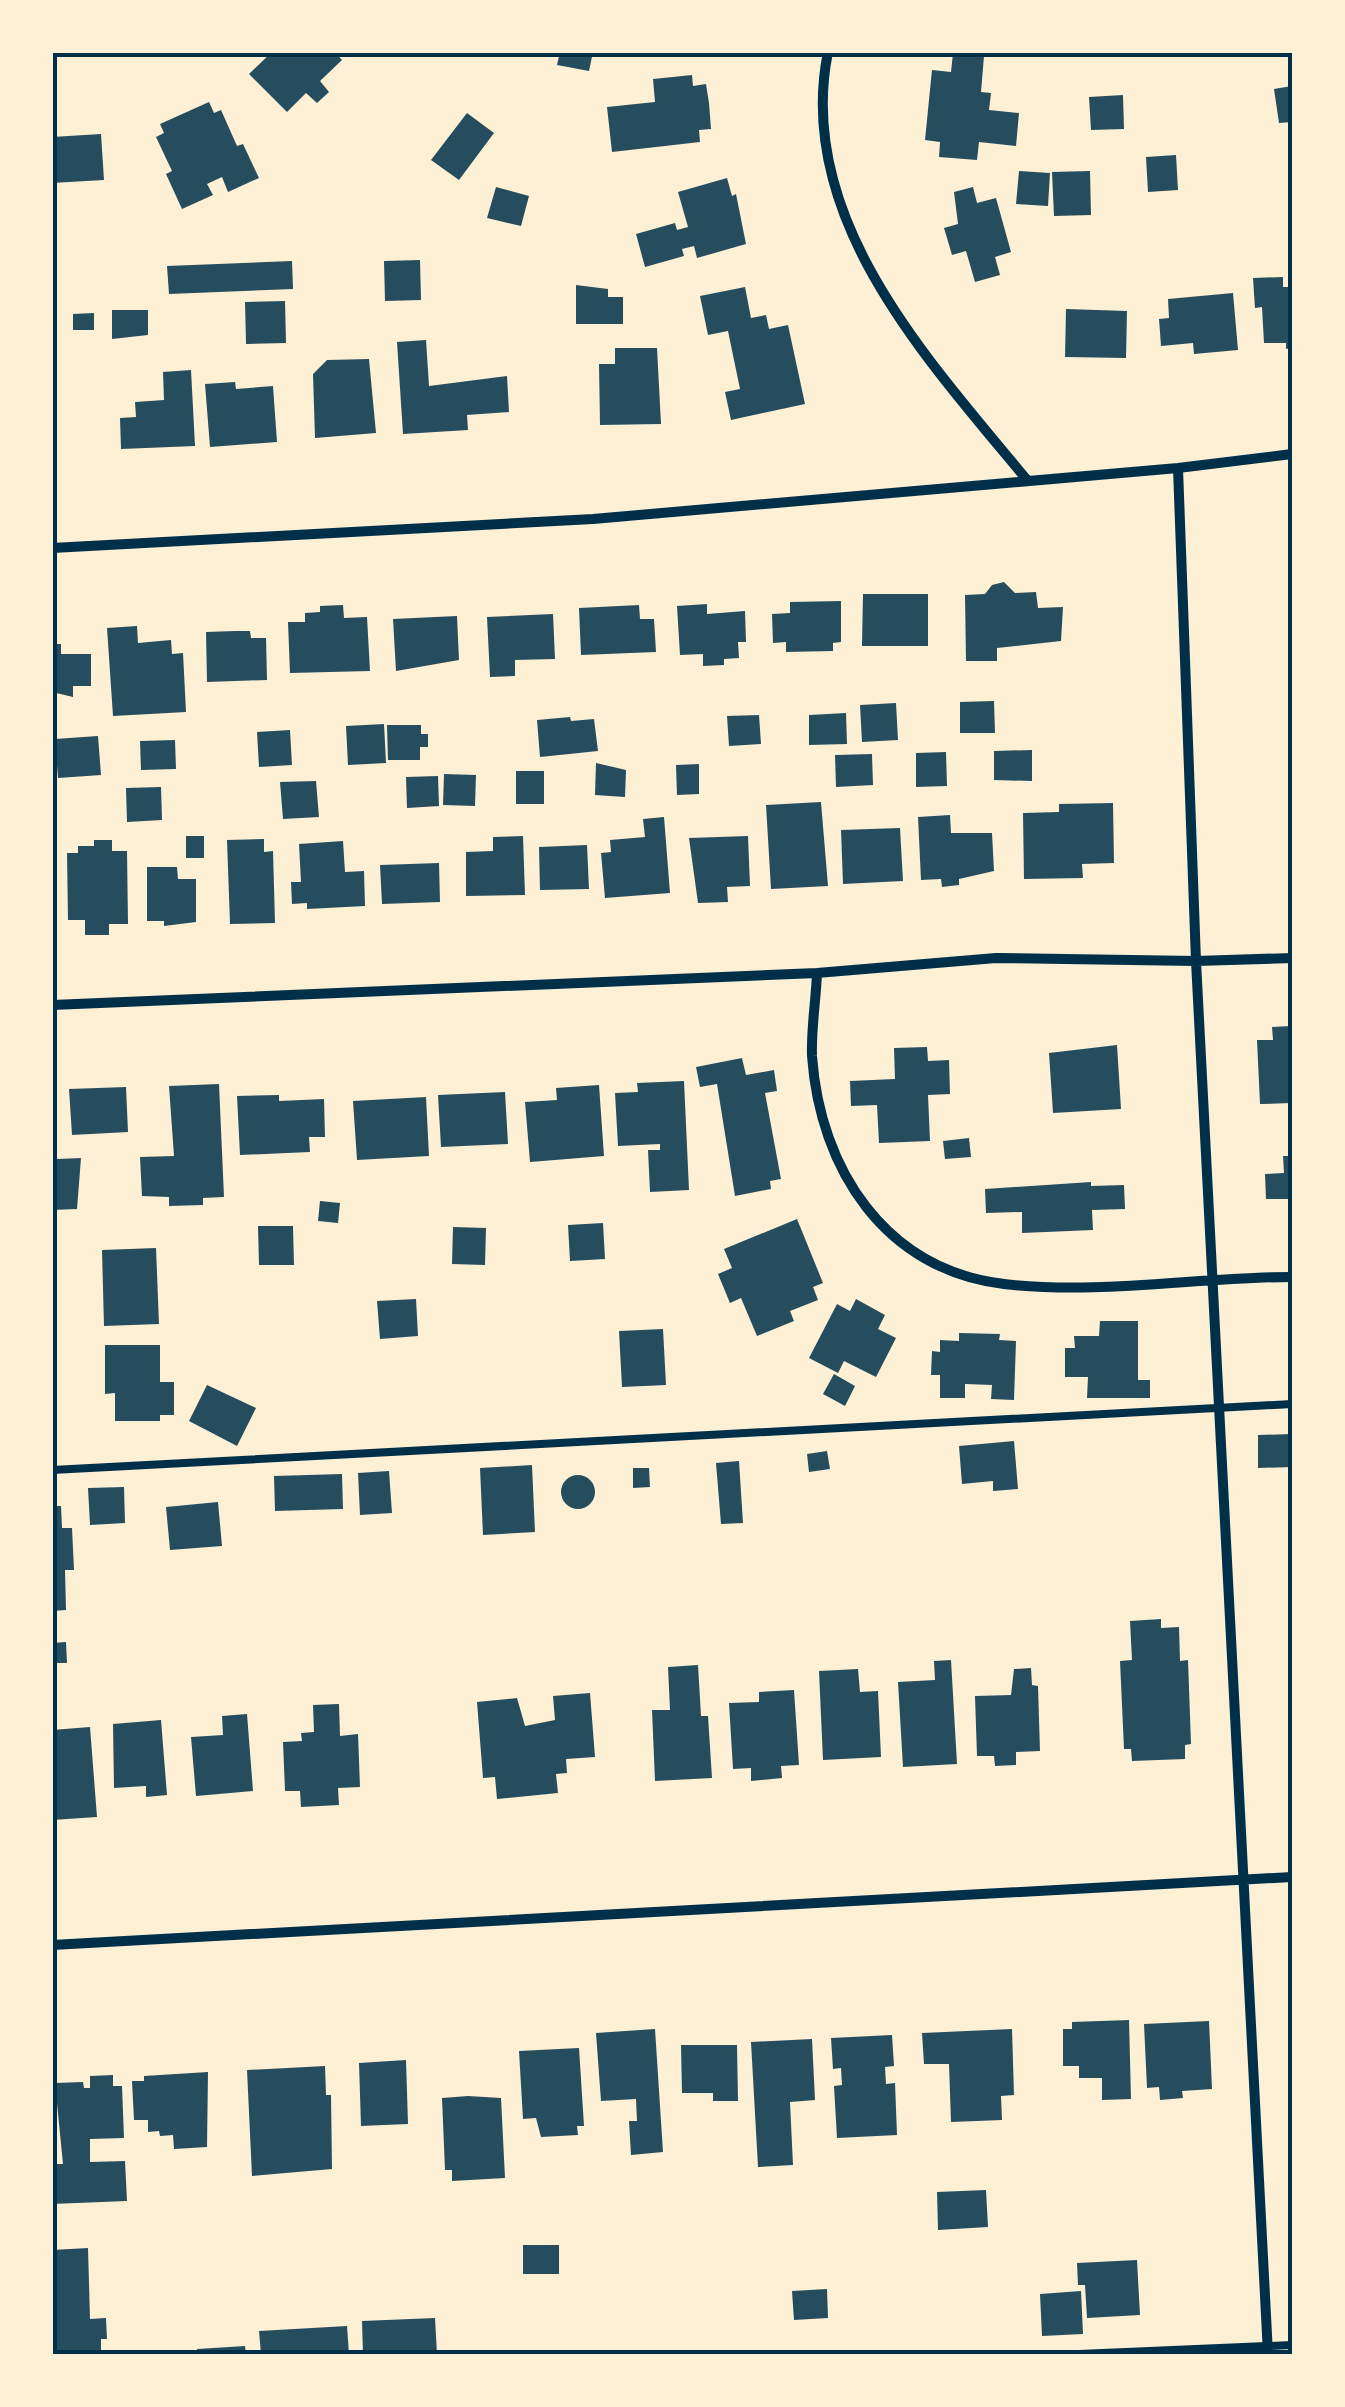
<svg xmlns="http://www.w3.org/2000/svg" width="1345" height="2407" font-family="'Noto Sans',sans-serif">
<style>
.building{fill:#264d5e}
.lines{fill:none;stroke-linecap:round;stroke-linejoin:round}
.service{stroke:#003049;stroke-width:8}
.minor{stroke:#003049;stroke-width:10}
.neatline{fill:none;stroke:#003049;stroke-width:4}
</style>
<rect width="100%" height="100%" fill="#fdf0d5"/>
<!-- building -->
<path class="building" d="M272,52h63l7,8 -22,21 9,11 -12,11 -11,-10 -19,19 -38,-38z
M560,52h33l-4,19 -32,-6z
M953,53l31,3 -3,36 10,1 -2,17 30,3 -3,33 -37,-4 -2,18 -38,-3 1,-15 -15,-2 7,-70 19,2z
M692,75l1,11 13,-2 3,19 2,26 -12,1 1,12 -88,10 -5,-45 48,-5 -2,-23z
M1292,86v36l-13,1 -5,-34z
M1123,95l1,34 -33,1 -2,-33z
M209,102l5,11 7,-3 16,36 6,-2 16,34 -31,14 -6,-15 -15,7 6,11 -31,14 -16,-35 6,-3 -16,-34 8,-4 -4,-9z
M467,113l27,20 -35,47 -28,-20z
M101,134l3,46 -52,3v-46z
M1176,155l2,35 -30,2 -2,-35z
M1019,171l31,2 -2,33 -32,-2z
M1090,171l1,44 -37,1 -2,-44z
M727,178l5,18 4,-2 10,50 -49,14 -3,-12 -12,3 2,7 -39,11 -9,-33 39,-11 2,7 11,-3 -10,-35z
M496,187l33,9 -8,30 -34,-8z
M973,187l4,16 19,-5 15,54 -16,5 5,18 -25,7 -9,-31 -14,4 -8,-27 14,-4 -4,-32z
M420,260l1,40 -36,1 -1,-40z
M292,261l1,28 -124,5 -2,-28z
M1283,277v10h9v61l-6,1v-6h-22l-2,-36 -7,1 -2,-30z
M576,285l32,4v8h15v27h-47z
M745,287l6,31 15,-3 3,14 19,-4 17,79 -74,16 -6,-28 15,-3 -12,-58 -20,4 -8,-39z
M1233,293l5,57 -44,4 -1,-11 -32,3 -2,-27 10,-1 -1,-19z
M285,301l1,42 -40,1 -1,-42z
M1066,309l61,2 -1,47 -61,-1z
M112,310h36v25l-36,4z
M94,313v17h-21v-16z
M426,340l3,46 78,-10 2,36 -42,3 1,15 -65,4 -6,-92z
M615,348h42l4,76 -61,1 -1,-61h16z
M369,359l7,74 -61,5 -2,-64 14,-14z
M191,370l4,76 -74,3 -1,-31 16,-1 -1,-15 29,-2 -1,-28z
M235,382l1,7 37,-3 4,56 -67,5 -5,-63z
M1004,582l11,11 21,-1 2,16 25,-1 -2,34 -64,7v13h-31l-1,-66 20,-1 7,-9z
M863,594h65v52h-66z
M841,601v41l-8,1v8l-47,1v-10l-13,1 -1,-29 18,-1v-11z
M707,604v10l38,-3 1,31h-8l1,16 -15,1v6l-21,1v-12l-23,1 -3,-49z
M343,605l1,13 23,-1 3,54 -80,2 -2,-51h17v-9l15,-1v-6z
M639,605l1,14h14l2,33 -75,3 -2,-47z
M553,614l2,45 -40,1v16l-25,1 -3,-60z
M457,616l2,44 -63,11 -3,-52z
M137,626l1,17 33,-3 1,14 11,-1 3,59 -73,4 -6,-88z
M235,631h15l1,7h15l1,42 -60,2 -1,-50z
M52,644h9v10h30v32h-18v11l-21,-5z
M994,701l1,32h-35v-31z
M896,703l2,37 -36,2 -2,-37z
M846,713l1,31 -38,1v-30z
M759,715l2,29 -32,2 -2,-30z
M570,717l1,4 23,-2 4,32 -58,6 -3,-37z
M384,724l2,39 -38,2 -2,-39z
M387,725h34v9h7v13h-8v13h-32z
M290,730l2,35 -33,2 -2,-35z
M98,736l3,39 -43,3 -3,-39z
M175,740l1,29 -35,1 -1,-29z
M1032,750v31l-38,-1v-29z
M946,752l1,34 -31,1v-34z
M872,754l1,31 -37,2 -1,-32z
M596,763l30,7 -1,27 -30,-2z
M699,764v30l-22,1 -1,-30z
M516,771h28v33h-28z
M444,774l32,1 -1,31 -32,-1z
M438,776l1,30 -32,2 -1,-31z
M316,781l3,36 -36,2 -3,-37z
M161,787l1,33 -35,2 -1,-34z
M821,802l7,84 -57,3 -5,-84z
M1113,803l1,60 -32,1 1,14 -59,1 -1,-66 36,-1v-8z
M950,815l1,18h41l2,38 -35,8v6l-17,2 -1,-8 -20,1 -3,-63z
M664,817l6,76 -65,5 -4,-45 10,-1 -1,-12 35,-3 -2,-18z
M900,828l3,53 -60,3 -2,-54z
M186,836h18v22h-18z
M523,836l2,59 -59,1v-44l27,-1v-14z
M748,836l2,50 -23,1 1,15 -30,1 -9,-65z
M264,839v13l9,-1 2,72 -45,1 -3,-84z
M94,840h18v11h15l1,73h-19v11h-24v-15h-17l-1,-67h11v-7h16z
M343,841l2,31 19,-1 1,35 -58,3v-6l-15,1 -1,-22h10l-2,-38z
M587,845l2,44 -49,1 -1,-43z
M439,863l1,39 -58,2 -2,-39z
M147,867h30l1,12h18v43l-32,4v-5h-17z
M1291,1026l1,77 -32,1 -3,-64h16l-1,-13z
M1117,1045l4,64 -68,4 -4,-60z
M927,1047l1,14 21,-1 1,34 -22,1 2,46 -51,2 -2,-38 -26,1 -1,-25 45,-2 -1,-31z
M742,1058l4,17 28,-5 3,21 -12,2 16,86 -11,2 1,8 -36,7 -18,-112 -17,3 -4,-20z
M684,1081l5,109 -39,2 -2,-42h12v-6l-42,2 -3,-53 23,-1 -1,-9z
M219,1084l5,113 -21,1v7l-34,1v-9l-27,-1 -2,-39 34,-1 -5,-70z
M599,1085l5,71 -74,6 -5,-60 32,-2 -1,-12z
M126,1087l2,45 -56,3 -3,-46z
M52,1092l5,67 24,-1 -4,51 -25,1z
M505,1092l3,52 -67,3 -3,-52z
M279,1095v6l45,-2 1,38h-16l1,15 -70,3 -3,-59z
M426,1097l3,59 -72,4 -4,-59z
M969,1138l2,19 -26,2 -2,-18z
M1283,1156h9v43h-26l-1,-25 19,-1z
M1091,1182v4l33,-1 1,24 -33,1 1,20 -71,3v-21l-36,1 -1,-24z
M320,1201l20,2 -2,20 -20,-2z
M797,1219l26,64 -10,4 5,13 -28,11 4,10 -37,15 -16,-38 -11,5 -12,-29 14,-6 -8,-19z
M603,1223l2,36 -35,2 -2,-36z
M258,1226h35l1,39h-35z
M453,1227l33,1 -1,37 -33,-1z
M156,1248l3,76 -55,2 -2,-76z
M416,1299l2,37 -38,3 -3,-38z
M856,1299l29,16 -7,14 18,9 -20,39 -32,-16 -6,12 -29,-15 28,-54 13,7z
M1100,1321h38v59h12v18h-63l1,-21h-23v-29h10l-1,-12h25z
M663,1329l3,56 -44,2 -3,-56z
M959,1333l41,1 -1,6 17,1 -2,59 -23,-1 1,-14 -27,-1v14h-25v-23h-9l1,-24 8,1v-12l19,1z
M105,1345h55v37h14v33h-14v6h-45v-28l-10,1z
M834,1374l21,12 -10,20 -22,-12z
M207,1385l49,23 -19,38 -48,-25z
M1292,1434v33l-34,1v-33z
M1014,1441l4,48 -25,2v-10l-31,3 -3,-38z
M827,1451l3,18 -21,3 -2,-18z
M739,1461l4,62 -22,1 -5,-61z
M532,1465l3,67 -52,3 -3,-67z
M633,1468h16l1,19 -17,1z
M389,1471l3,42 -32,2 -2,-42z
M342,1474l1,35 -68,2 -1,-35z
M561 1492a17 17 0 1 1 34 0a17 17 0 1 1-34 0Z
M124,1487l1,36 -35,2 -2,-37z
M218,1502l4,44 -52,4 -4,-43z
M52,1506h9l1,22h10l2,42h-9l1,40 -14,1z
M1161,1619v9l18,-1 1,34 8,-1 3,84 -6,1v14l-53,2 -1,-12h-7l-4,-88 12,-1 -2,-39z
M66,1642l1,21h-15v-20z
M951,1660l6,104 -54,3 -5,-85 37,-2 -1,-19z
M698,1665l3,51h7l4,62 -57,3 -3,-71h18l-2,-43z
M1031,1668l1,17 6,1 2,65 -24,1v13l-21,1 -1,-10h-17l-2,-60 36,-1 3,-26z
M858,1669l2,23 18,-1 3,66 -58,3 -4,-89z
M794,1690l5,75 -18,1 1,12 -31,3v-13l-18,1 -4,-66 30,-1v-10z
M590,1693l5,64 -29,2 1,14 -11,1 2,19 -61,6 -2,-22 -12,1 -6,-76 40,-4 8,28 30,-6 -2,-24z
M339,1704l1,32 18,-2 2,53 -22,1 1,17 -38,2 -1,-16h-15l-2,-49 19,-1 -1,-8 13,-1 -1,-27z
M247,1714l6,77 -57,5 -5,-59 32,-2 -1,-19z
M161,1720l6,75 -21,2v-11l-32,2 -1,-64z
M90,1727l7,90 -45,3v-90z
M1129,2020l2,79 -29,1v-22h-23v-12h-16v-37h9v-7z
M1209,2021l3,68 -30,2 1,7 -23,2 -1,-13 -12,1 -3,-64z
M655,2029l8,123 -32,3 -2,-34h8l-1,-22 -35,2 -5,-68z
M1012,2029l2,66 -13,1 1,24 -51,2 -2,-58h-25l-2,-31z
M892,2035l2,31 -9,1 1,17 9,-1 2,52 -60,3 -3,-52 8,-1 -1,-17 -8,1 -2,-31z
M812,2039l3,61 -25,2 3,63 -35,2 -7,-125z
M681,2045h56l1,56h-25v-8h-31z
M579,2048l5,78h-7l1,9 -37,2 -5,-19 -13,1 -4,-68z
M406,2060l2,64 -47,2 -2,-63z
M325,2066l1,29h5l1,74 -80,7 -5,-106z
M208,2072l-1,75 -33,2 -1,-14 -13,1 -1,-5 -11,1v-12h-14l-2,-39h12v-5z
M113,2075v11h9l2,52 -34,1v23l35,-1 2,40 -75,3v-40h11l-8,-81 28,-1 1,6h6v-12z
M468,2096l33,2 4,80 -53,3v-11h-7l-3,-72z
M986,2190l2,37 -50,3 -1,-38z
M523,2245h36v29h-36z
M88,2248l2,71 16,-1 1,21h-6v15h-48l-1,-104z
M1137,2260l3,55 -53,3 -2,-33h-7l-1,-22z
M827,2289l1,29 -34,2 -2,-29z
M1081,2291l2,43 -41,2 -2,-42z
M435,2318l2,36h-74l-1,-33z
M347,2326l2,28h-88l-2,-23z
M245,2346l1,8h-49v-5z"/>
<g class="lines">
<!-- service -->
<path class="service" d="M52,1470l1240,-66
M1079,2354l213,-9"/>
<!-- minor -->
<path class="minor" d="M828,52c-34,167 102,310 199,428
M1178,468l18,493 72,1393
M52,548l541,-29 585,-51 114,-14
M817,973c-1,27 -6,56 -5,83 8,113 73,214 192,228 96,11 193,-7 288,-7
M52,1005l765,-32 179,-15 200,3 96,-3
M52,1945l1240,-68"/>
</g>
<!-- border -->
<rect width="1345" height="2407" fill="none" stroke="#fdf0d5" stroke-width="110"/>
<rect x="55" y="55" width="1235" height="2297" class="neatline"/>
</svg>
